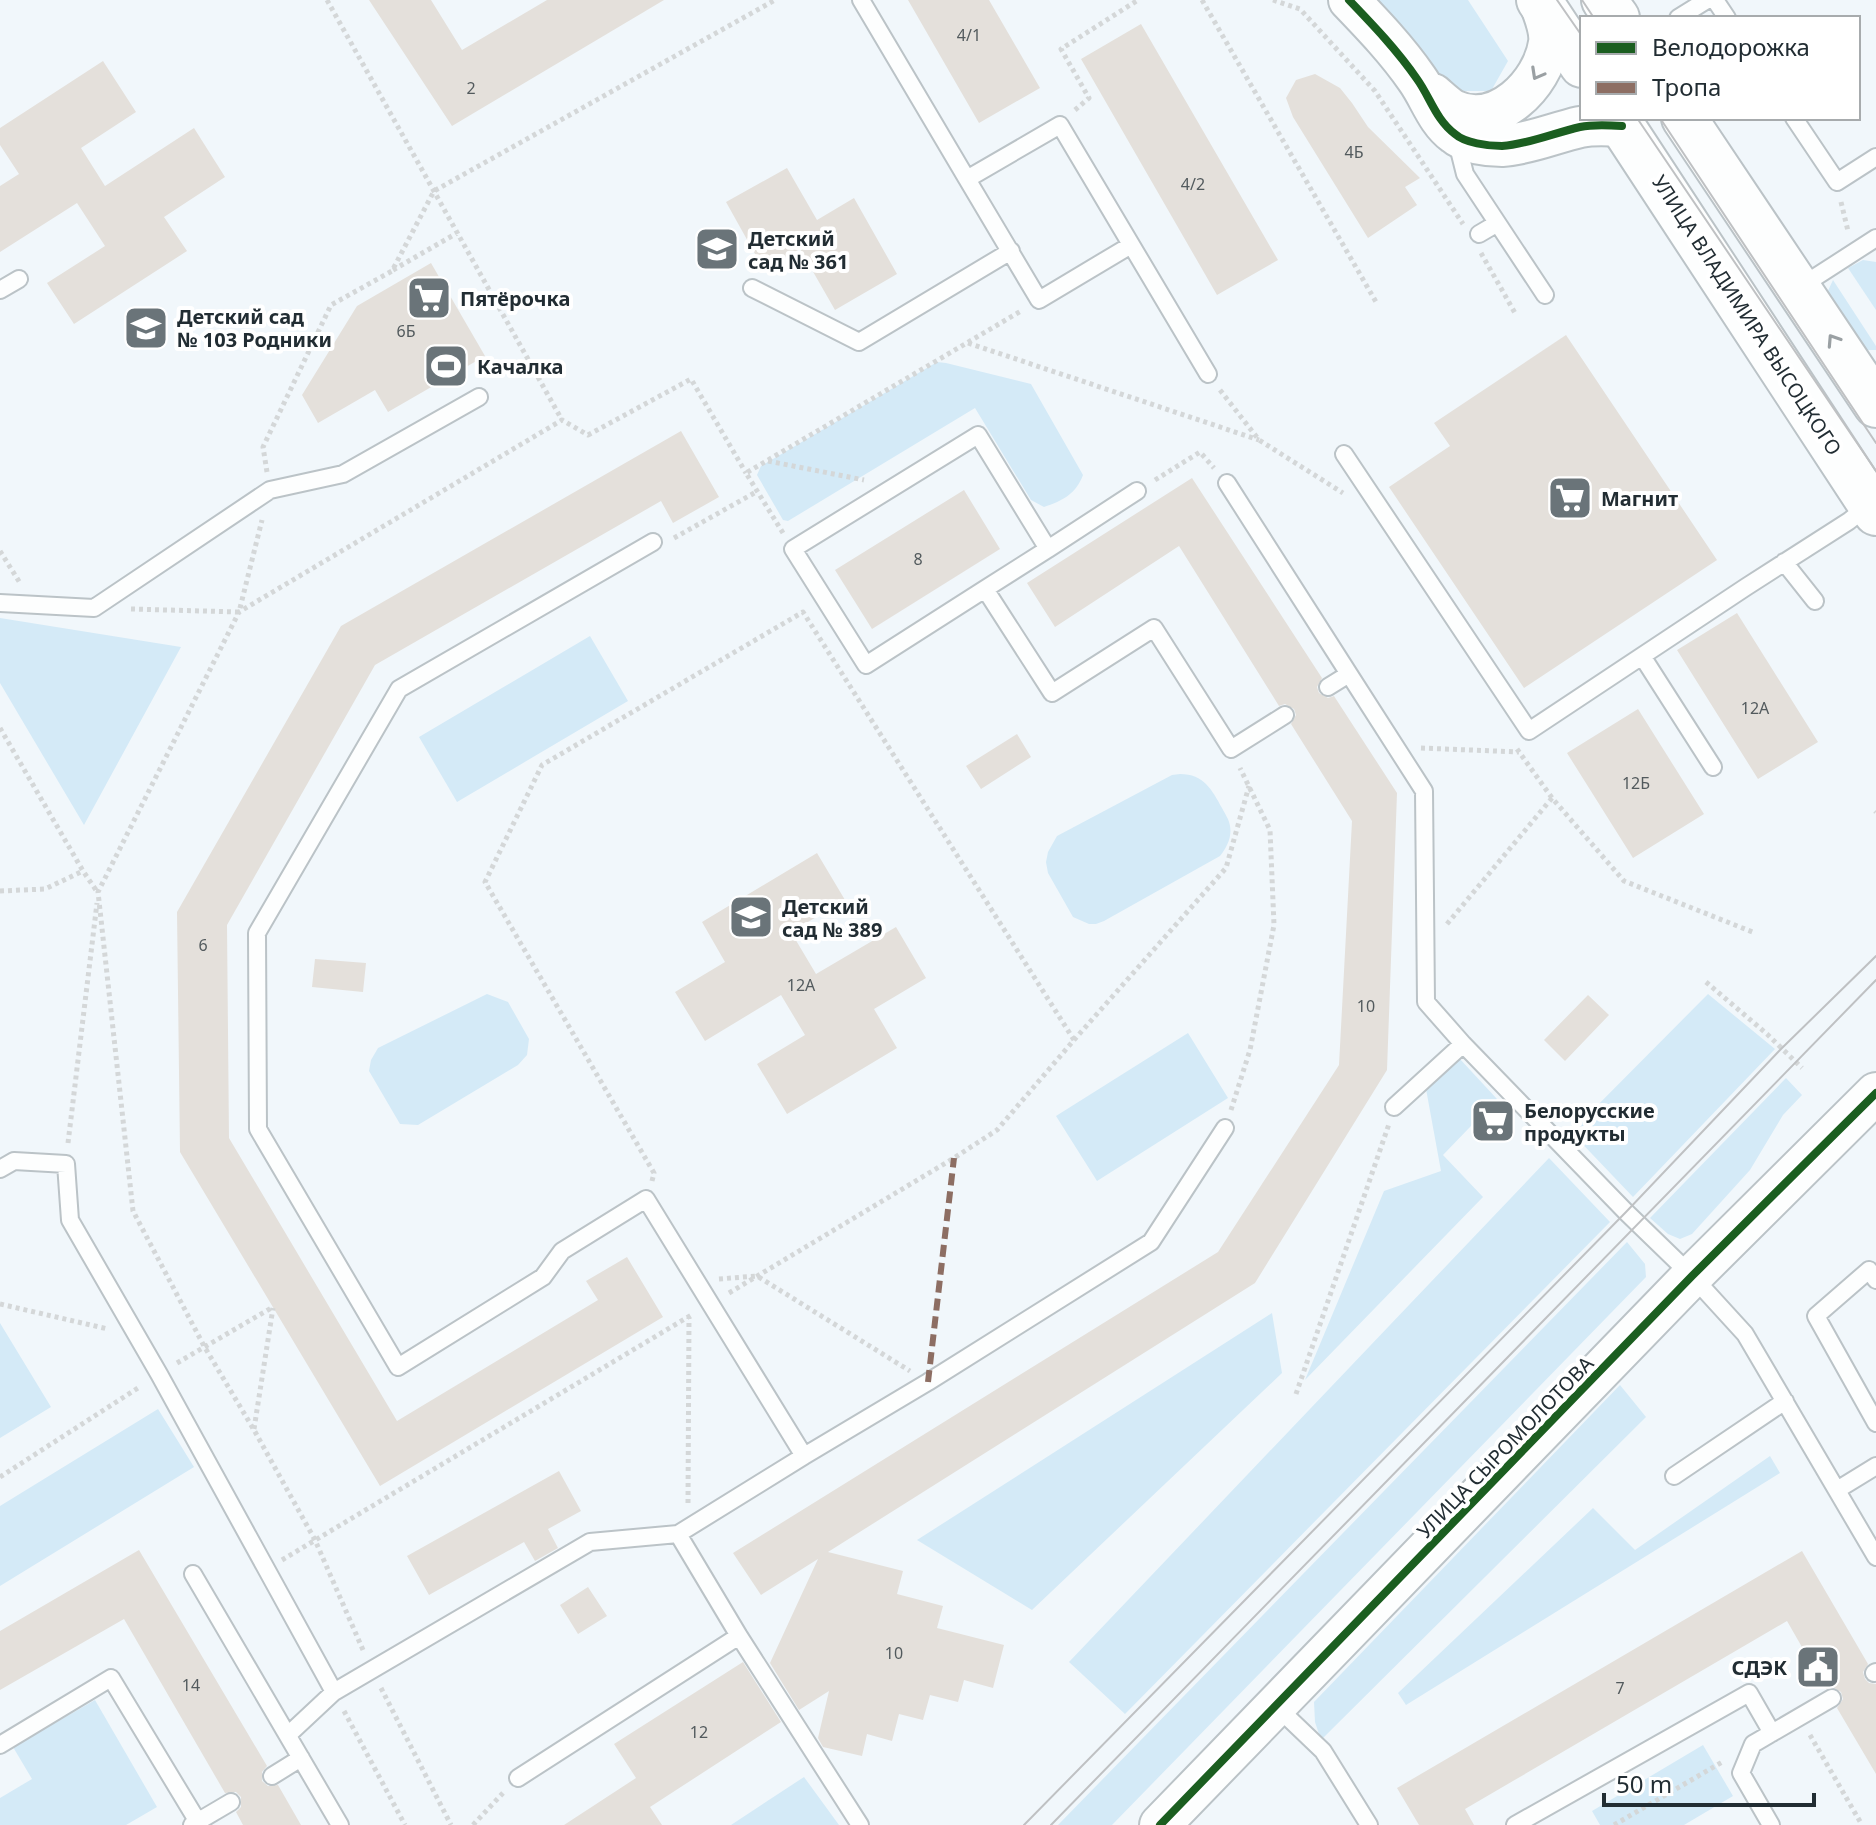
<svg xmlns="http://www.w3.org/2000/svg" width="1876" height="1825" font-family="'Noto Sans',sans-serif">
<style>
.green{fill:#d4eaf7}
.building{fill:#e4e0db}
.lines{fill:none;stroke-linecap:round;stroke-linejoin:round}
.service-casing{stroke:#bbc3c7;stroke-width:20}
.tertiary-casing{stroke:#bbc3c7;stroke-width:44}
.secondary-casing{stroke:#bbc3c7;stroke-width:48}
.path{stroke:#d4d7d8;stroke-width:5;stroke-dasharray:4 4;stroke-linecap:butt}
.service{stroke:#fdfefe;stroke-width:16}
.tertiary{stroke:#fdfefe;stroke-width:40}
.secondary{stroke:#fdfefe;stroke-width:44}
.tram{stroke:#bfc1c3;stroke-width:2}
.quiet{stroke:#8d6e63;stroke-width:6;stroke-dasharray:12 6;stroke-linecap:butt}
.cycleway-casing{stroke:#fff;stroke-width:13}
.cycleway{stroke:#1b5e20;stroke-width:8}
.oneway{stroke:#9aa0a3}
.labels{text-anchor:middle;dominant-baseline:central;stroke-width:8;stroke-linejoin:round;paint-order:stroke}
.number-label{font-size:16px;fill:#525a5d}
.poi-label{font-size:20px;font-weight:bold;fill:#222d33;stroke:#fff;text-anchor:start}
.street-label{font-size:20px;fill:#222d33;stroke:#fff}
</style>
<rect width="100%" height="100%" fill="#f1f7fb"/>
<!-- green -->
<path class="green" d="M1374,0h94l40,61 -17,30h-36z
M1863,260l13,2v48l-28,-42z
M1833,280l43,66v4h-15l-35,-55z
M937,362l9,1 85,21 52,91c-7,19 -21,26 -39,32l-13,-7 -56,-92 -187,113 -5,-1 -26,-45 4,-9z
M0,618l181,29 -97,178 -84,-142z
M590,636l38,65 -171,101 -38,-65z
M1180,774c24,0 32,16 42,34 3,6 7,11 8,18 2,11 -3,21 -10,30l-116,65 -8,3h-7l-16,-7 -25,-44 -2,-11 2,-10 9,-16 115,-61z
M487,994l21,8 21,37 -2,16 -9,10 -100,60 -18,-1 -31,-53 2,-11 7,-12z
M1708,994l67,55 -142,148 -62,-65z
M1188,1033l40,65 -131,83 -41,-65z
M1459,1058l38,41 -54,56 40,42 -178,183 79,-189 57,-20 -15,-82z
M1786,1078l16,17 -19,20 -33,55 -58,64 -12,5 -12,-5 -18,-16z
M1549,1158l61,64 -485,492 -56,-52z
M1627,1242l18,22 1,13 -534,548h-54z
M1272,1313l10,60 -250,237 -115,-70z
M0,1323l51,84 -51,31z
M1620,1385l26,32 -325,323 -6,-18 -1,-20z
M158,1409l36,58 -194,119v-80z
M1770,1456l10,17 -374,232 -8,-12 195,-185 42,42z
M95,1700l62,107 -31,18h-126v-27l32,-19 -19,-32z
M1703,1745l30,51 -49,29h-84l-8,-14z
M804,1777l35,48h-108z"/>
<!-- building -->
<path class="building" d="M369,0h62l31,50 85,-50h117l-212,126z
M908,0h81l51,88 -61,35z
M1141,24l137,236 -61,35 -136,-236z
M103,61l33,51 -55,36 24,38 89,-58 31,49 -61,40 23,34 -113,73 -27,-41 58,-37 -28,-43 -77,49v-66l19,-12 -19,-29v-17z
M1315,74l25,14 12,15 16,24 52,51 -15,9 12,18 -49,33 -75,-121 -7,-19 10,-18z
M787,168l30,52 37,-22 43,76 -62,36 -35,-61 -36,21 -38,-68z
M431,263l54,93 -97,56 -13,-22 -57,33 -16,-28 55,-89z
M1566,335l151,225 -193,128 -135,-201 61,-41 -16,-23z
M681,431l38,66 -46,26 -12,-22 -286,164 -148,260 2,213 168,283 201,-121 -12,-19 41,-24 36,60 -283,169 -200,-334 -3,-240 164,-286z
M1192,478l130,200 -5,9 2,6 9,5 6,-2 63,97 -10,277 -132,213 -427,269 75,19 -6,23 46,12 -6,22 67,17 -11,43 -29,-8 -6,22 -28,-7 -7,25 -24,-6 -7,27 -25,-7 -5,22 -39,-9 -5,-9 11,-47 -30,19 -29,-47 48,-104 -57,36 -28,-42 485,-301 121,-187 13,-244 -61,-97 5,-9 -2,-6 -9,-5 -6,2 -100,-160 -124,81 -28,-44z
M964,490l36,59 -128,80 -37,-59z
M1737,613l81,129 -60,37 -81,-129z
M1638,709l66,105 -71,44 -66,-105z
M1017,734l14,23 -50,32 -15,-23z
M817,853l28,47 -54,32 25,42 80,-47 30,51 -52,31 23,39 -110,66 -30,-50 48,-29 -24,-40 -76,46 -30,-49 50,-30 -23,-40z
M315,959l51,4 -3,29 -51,-5z
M1588,995l21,20 -44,46 -21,-21z
M559,1471l22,40 -33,18 10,19 -23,13 -11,-19 -95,53 -22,-39z
M139,1550l128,216 -5,6v9l6,5 10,-1 23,40h-58l-7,-13 5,-5v-10l-5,-5 -11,1 -101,-174 -124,71v-59z
M1802,1551l66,113 -5,8 2,7 4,4 7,1v90l-39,-66 6,-9 -2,-7 -8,-5 -7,2 -39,-68 -322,188 9,16h-55l-22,-37z
M588,1587l19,29 -29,18 -18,-29z
M743,1662l38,60 -131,85 12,18h-98l72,-47 -22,-34z"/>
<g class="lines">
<!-- service casing -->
<g class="service-casing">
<path id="service" d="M861,0l106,179 93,-54 148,249
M1715,0l12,18
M1678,18l29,-18
M1794,118l43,64 39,-25
M1457,142l8,32 80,121
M967,179l72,121 92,-55
M1479,234l17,-10
M1800,287l76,-49
M752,288l107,54 152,-91
M0,290l19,-11
M1344,454l185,277 217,-144 103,-66 20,-16
M1227,483l122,191
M1048,549l89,-58
M1784,562l31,39
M985,589l63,-40 -70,-114 -185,114 73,116 119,-76 67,104 102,-65 77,121 54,-34
M0,603l94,5 176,-118 73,-16 136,-77
M1642,656l71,111
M1328,687l21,-13 75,117 2,211 37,42 163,168 66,64 53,58 131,223
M1394,1107l69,-63
M0,1169l14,-8 52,3 4,56 89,154 175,318
M1876,1280l-7,-10 -53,46 60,107
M804,1456l124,-74 223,-140 74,-114
M1674,1476l111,-75
M1837,1490l39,-24
M678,1534l61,102 121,189
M193,1574l147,251
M1874,1673l2,-1
M1277,1707l46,44 46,74
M288,1735l46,-43 256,-150 88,-8 126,-78 -158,-257 -84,52 -19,26 -145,90 -140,-238 -1,-196 142,-244 254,-147
M0,1745l111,-67 87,144
M272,1776l29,-18
M518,1778l221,-142
M192,1825l39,-23
M1515,1825l234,-132 23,40
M1771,1825l-30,-52 12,-29 79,-46"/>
</g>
<!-- tertiary casing -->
<g class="tertiary-casing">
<path id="tertiary" d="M1349,0c24,25 48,50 68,79 13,18 19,41 38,55 10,9 33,12 47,12 27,-2 52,-13 78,-19 14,-3 28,-2 42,-1
M1433,94c6,5 13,12 20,16 44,21 90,-26 96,-67 2,-14 -6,-30 -10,-43
M1160,1825l532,-549 184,-183"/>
</g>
<!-- secondary casing -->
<g class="secondary-casing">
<path id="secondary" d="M1539,0l43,65
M1604,0l13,18
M1617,118l259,395
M1684,118l192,287"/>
</g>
<!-- path -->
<path class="path" d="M327,0l235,420
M1202,0l174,302
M1273,0l27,9 75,82 88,133
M1075,110l14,-12 -28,-49 77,-49
M1841,202l7,29
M1481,253l34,60
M393,270l64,-37
M968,343l291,97
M1220,390l39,50 84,53
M768,461l96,19
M267,472l-4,-25 68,-142 61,-34 42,-80 341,-191
M1155,480l45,-28 14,16
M783,533l-37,-60 275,-162
M674,538l82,-46
M0,551l20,32
M131,609l108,3 23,-92
M0,728l83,143 15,22
M1421,748l98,4
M1517,749l35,49 72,83 131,52
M1875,811l1,1
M0,891l45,-2 38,-18
M1447,924l105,-126
M1706,982l61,52 35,34
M1231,1110l19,-60 24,-125 -4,-95 -30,-62
M68,1143l29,-240
M652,1181l2,-8 -169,-291 57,-117 261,-153 271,428
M719,1279l38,-3 153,95
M729,1293l225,-135 43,-28 77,-90 152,-172 23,-82
M0,1304l108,25
M177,1363l96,-56
M1296,1394l93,-270
M254,1429l19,-121
M0,1477l141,-91
M688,1503l1,-186
M282,1560l411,-246
M363,1650l-48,-110 -61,-110 -50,-84 -71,-135 -35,-319 141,-280 323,-192 26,15 103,-56 55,94
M381,1688l70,137
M344,1711l61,114
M1810,1735l52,90
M473,1825l30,-32
M1614,1825l110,-64"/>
<!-- service -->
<use href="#service" class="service"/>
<!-- tertiary -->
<use href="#tertiary" class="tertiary"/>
<!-- secondary -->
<use href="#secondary" class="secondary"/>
<!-- tram -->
<path class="tram" d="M1557,0l25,36
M1582,0l12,18
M1637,118l239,353
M1660,118l216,325
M1024,1825l602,-613 155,-163 95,-93
M1051,1825l825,-845"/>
<!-- quiet -->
<path class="quiet" d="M928,1382l26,-224"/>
<!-- cycleway casing -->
<g class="cycleway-casing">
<path id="cycleway" d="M1349,0c24,25 48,50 68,79 13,18 19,41 38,55 10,9 33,12 47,12 27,-2 52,-13 78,-19 14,-3 28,-2 42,-1
M1160,1825l532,-549 184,-183"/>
</g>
<!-- cycleway -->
<use href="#cycleway" class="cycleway"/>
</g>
<!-- one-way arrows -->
<defs><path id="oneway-chevron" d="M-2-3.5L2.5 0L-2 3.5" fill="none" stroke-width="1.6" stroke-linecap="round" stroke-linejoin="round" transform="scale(2)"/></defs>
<g class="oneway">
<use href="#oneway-chevron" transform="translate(1537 74) rotate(119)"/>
<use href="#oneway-chevron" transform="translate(1833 340) rotate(-123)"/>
</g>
<!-- icons -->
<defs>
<g id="school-square" transform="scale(2.3)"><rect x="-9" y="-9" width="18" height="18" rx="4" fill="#6a7479" stroke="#fff"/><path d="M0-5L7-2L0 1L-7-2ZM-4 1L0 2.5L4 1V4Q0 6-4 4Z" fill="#fff"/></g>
<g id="supermarket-square" transform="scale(2.3)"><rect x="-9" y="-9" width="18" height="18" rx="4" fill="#6a7479" stroke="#fff"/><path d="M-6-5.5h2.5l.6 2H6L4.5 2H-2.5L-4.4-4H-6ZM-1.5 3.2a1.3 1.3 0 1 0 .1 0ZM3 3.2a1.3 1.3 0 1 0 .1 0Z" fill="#fff"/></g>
<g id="stadium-square" transform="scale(2.3)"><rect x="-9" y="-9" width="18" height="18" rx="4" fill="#6a7479" stroke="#fff"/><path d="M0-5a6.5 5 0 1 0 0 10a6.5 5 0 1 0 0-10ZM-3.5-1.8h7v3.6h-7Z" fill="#fff"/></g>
<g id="civic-square" transform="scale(2.3)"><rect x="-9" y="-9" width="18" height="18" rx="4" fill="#6a7479" stroke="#fff"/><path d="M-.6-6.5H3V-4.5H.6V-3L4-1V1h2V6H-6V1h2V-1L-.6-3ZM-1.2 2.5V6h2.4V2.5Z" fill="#fff"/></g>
</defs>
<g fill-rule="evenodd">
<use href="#school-square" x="717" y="249"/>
<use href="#supermarket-square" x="429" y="298"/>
<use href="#school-square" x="146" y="328"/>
<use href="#stadium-square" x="446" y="366"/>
<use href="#supermarket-square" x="1570" y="498"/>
<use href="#school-square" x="751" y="917"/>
<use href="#supermarket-square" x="1493" y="1121"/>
<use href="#civic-square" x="1818" y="1667"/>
</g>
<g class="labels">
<!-- number labels -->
<g class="number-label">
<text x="969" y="35">4/1</text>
<text x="471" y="88">2</text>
<text x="1354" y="152">4Б</text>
<text x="1193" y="184">4/2</text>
<text x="406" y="331">6Б</text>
<text x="918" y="559">8</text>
<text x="1755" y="708">12А</text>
<text x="1636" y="783">12Б</text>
<text x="203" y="945">6</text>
<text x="801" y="985">12А</text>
<text x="1366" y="1006">10</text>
<text x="894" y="1653">10</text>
<text x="191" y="1685">14</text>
<text x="1620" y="1688">7</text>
<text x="699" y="1732">12</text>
</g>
<!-- poi labels -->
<g class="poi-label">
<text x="748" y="238">Детский<tspan x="748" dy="23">сад № 361</tspan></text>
<text x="460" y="298">Пятёрочка</text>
<text x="177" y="316">Детский сад<tspan x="177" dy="23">№ 103 Родники</tspan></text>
<text x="477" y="366">Качалка</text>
<text x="1601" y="498">Магнит</text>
<text x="782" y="906">Детский<tspan x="782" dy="23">сад № 389</tspan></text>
<text x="1524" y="1110">Белорусские<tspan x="1524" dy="23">продукты</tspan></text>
<text x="1787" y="1667" text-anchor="end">СДЭК</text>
</g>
<!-- street labels -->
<g class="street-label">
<text transform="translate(1747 315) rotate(57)">УЛИЦА ВЛАДИМИРА ВЫСОЦКОГО</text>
<text transform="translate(1505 1447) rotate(-46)">УЛИЦА СЫРОМОЛОТОВА</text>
</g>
</g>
<!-- legend -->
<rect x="1580" y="16" width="280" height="104" fill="#ffffff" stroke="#a7abad" stroke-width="2"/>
<rect x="1596" y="42" width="40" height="12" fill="#1b5e20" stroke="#a7abad" stroke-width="2"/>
<text x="1652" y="56" font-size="24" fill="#222d33">Велодорожка</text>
<rect x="1596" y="82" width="40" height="12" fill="#8d6e63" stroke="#a7abad" stroke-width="2"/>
<text x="1652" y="96" font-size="24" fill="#222d33">Тропа</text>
<!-- scale -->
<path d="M1604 1793v12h210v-12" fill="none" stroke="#222d33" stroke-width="4"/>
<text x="1616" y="1793" font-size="24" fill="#222d33" stroke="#ffffff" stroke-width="6" paint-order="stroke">50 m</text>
</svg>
